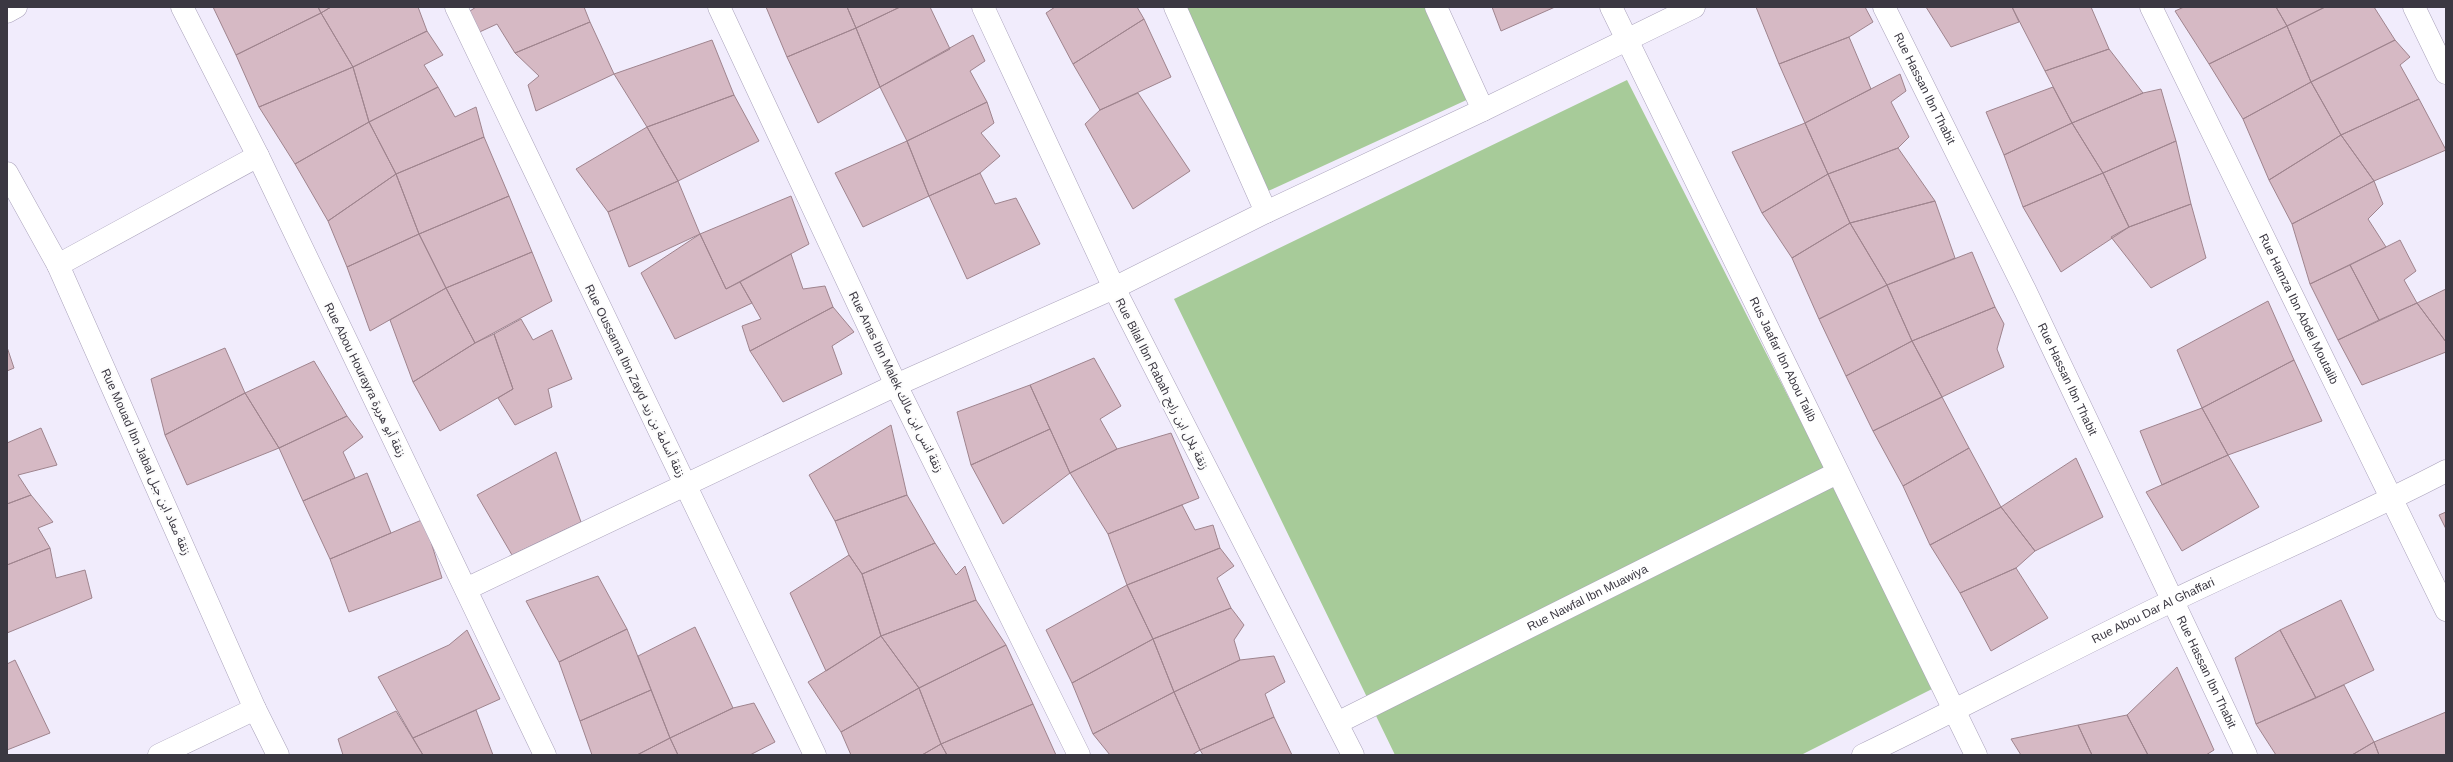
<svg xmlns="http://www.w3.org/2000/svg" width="2453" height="762" font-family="Helvetica,'Noto Sans Arabic',sans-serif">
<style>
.green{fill:#a7cb99}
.building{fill:#d6b9c4;stroke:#9f848e}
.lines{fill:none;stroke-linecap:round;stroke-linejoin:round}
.minor-casing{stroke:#aaa2bb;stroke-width:23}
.minor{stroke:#fff;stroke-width:22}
.labels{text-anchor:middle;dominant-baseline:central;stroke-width:4;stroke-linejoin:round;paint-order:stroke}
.street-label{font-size:12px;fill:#3b3842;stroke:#fcfcfc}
</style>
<rect width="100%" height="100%" fill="#f1ecfc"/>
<!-- green -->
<path class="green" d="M1180,7h251l42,90 -207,95z
M1627,80l309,607 -135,68h-406l-221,-456z"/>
<!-- building -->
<path class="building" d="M213,7h105l3,6 -85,42z
M318,7h13l-10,6z
M331,7h87l9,24 -74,36 -32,-54z
M476,7h108l6,15 -75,31 -18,-29 -24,11 -6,-22z
M766,7h81l9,21 -69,29z
M847,7h53l-44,21z
M900,7h30l20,42 -70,38 -24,-59z
M1055,7h82l7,12 -71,45 -27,-51z
M1492,7h63l-54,24z
M1756,7h109l8,15 -24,15 -70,27z
M1926,7h86l7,15 -68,25z
M2012,7h79l18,42 -64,22z
M2184,7h92l11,19 -78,38 -34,-53z
M2276,7h49l-38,19z
M2325,7h49l21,33 -84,42 -24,-56z
M321,13l32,54 -94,40 -23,-52z
M1144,19l27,58 -71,33 -27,-46z
M590,22l24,52 -78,37 -8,-26 11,-9 -24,-23z
M2287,26l24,56 -68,37 -34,-55z
M856,28l24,59 -62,36 -31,-66z
M427,31l16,24 -19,10 14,22 -69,35 -16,-55z
M973,35l12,26 -15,10 17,31 -80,39 -27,-54z
M1849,37l22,52 -66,34 -26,-59z
M712,40l22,55 -87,32 -33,-53z
M2395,40l15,17 -10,8 19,34 -78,36 -30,-53z
M2109,49l34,44 -71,30 -27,-52z
M353,67l16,55 -74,42 -36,-57z
M1900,74l6,17 -15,11 18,35 -11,11 -70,26 -23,-51z
M2311,82l30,53 -72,45 -26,-61z
M438,87l17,30 21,-10 8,30 -88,37 -27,-52z
M2053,87l19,36 -68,32 -18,-43z
M2161,89l15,52 -73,32 -31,-50 71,-30z
M1138,93l52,78 -57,38 -48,-85 15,-14z
M734,95l25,46 -81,40 -31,-54z
M2419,99l27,51 -72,31 -33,-46z
M987,102l7,21 -13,10 19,23 -20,17 -51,23 -22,-55z
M369,122l27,52 -68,47 -33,-57z
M1805,123l23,51 -66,39 -30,-61z
M2072,123l31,50 -80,34 -19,-52z
M647,127l31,54 -70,31 -32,-43z
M2341,135l33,46 -82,43 -23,-44z
M484,137l25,59 -90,38 -23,-60z
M907,141l22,55 -66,31 -28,-54z
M2176,141l15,63 -62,23 -26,-54z
M1898,148l37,53 -85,22 -22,-49z
M980,173l15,31 21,-6 24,46 -73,35 -38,-83z
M2103,173l26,54 -68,45 -38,-65z
M396,174l23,60 -72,33 -19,-46z
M1828,174l22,49 -58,35 -30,-45z
M678,181l22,53 -71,33 -21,-55z
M2374,181l9,23 -15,15 18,28 -76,37 -18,-60z
M509,196l23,56 -86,36 -27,-54z
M791,196l18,48 -83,45 -26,-55z
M1935,201l20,57 -68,27 -37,-62z
M2191,204l15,54 -55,30 -40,-51 18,-10z
M1850,223l37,62 -68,34 -27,-61z
M419,234l27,54 -76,43 -23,-64z
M700,234l26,55 14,-7 12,21 -77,36 -34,-66z
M2400,240l16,31 -12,9 13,23 -38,17 -29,-55z
M532,252l20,49 -77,42 -29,-55z
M1972,252l23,55 -83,34 -25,-56z
M791,254l12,35 22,-3 8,21 -83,44 -8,-25 19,-7 -21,-37z
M2350,265l29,55 -41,20 -28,-56z
M1887,285l25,56 -66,35 -27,-57z
M446,288l29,55 -62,39 -23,-62z
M2446,289v53l-29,-39z
M2268,301l26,59 -92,48 -25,-58z
M2417,303l29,39v10l-84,33 -24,-45z
M833,307l21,25 -22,14 10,28 -59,28 -33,-51z
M1995,307l9,17 -7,25 7,18 -62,30 -30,-56z
M521,319l12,21 19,-10 20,49 -24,10 4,18 -37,18 -17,-27 15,-9 -19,-55z
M494,334l19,55 -73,42 -27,-49 62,-39z
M1912,341l30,56 -69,34 -27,-55z
M7,347l7,21 -7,3z
M225,348l20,45 -80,42 -14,-56z
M1094,358l27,48 -21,13 17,30 -47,24 -40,-88z
M2294,360l28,61 -94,34 -26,-47z
M314,361l33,55 -68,32 -34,-55z
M1030,385l20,44 -79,36 -14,-53z
M245,393l34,55 -92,37 -22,-50z
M1942,397l27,51 -66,38 -30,-55z
M2202,408l26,47 -66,30 -22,-54z
M347,416l16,21 -20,15 12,26 -52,23 -24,-53z
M891,425l16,70 -72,26 -26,-46z
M41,428l16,37 -39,10 13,20 -24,9v-61z
M1050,429l20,44 -67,51 -32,-59z
M1171,433l28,65 -91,36 -38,-61 47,-24z
M1969,448l32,59 -71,38 -27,-59z
M556,452l25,70 -69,33 -35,-60z
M2228,455l31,52 -77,44 -36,-59z
M2076,458l27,59 -68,34 -34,-44z
M367,473l24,60 -61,26 -27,-58z
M31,495l22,27 -15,6 12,20 -43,17v-61z
M907,495l28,48 -73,31 -13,-19 -14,-34z
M1182,505l13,25 18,-5 7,23 -93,37 -19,-51z
M2001,507l34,44 -19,17 -56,25 -30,-48z
M2446,512v17l-7,-14z
M424,519l18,59 -93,34 -19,-53z
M935,543l21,32 9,-9 11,34 -95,36 -19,-62z
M50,548l6,30 29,-8 7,28 -85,35v-68z
M1220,548l14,18 -17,12 14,30 -78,31 -26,-54z
M849,555l13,19 19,62 -55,35 -36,-78z
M2016,568l32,50 -57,33 -31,-58z
M598,576l29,53 -68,33 -33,-61z
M1127,585l26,54 -81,44 -26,-53z
M976,600l30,45 -87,43 -38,-52z
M2341,600l33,70 -58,28 -36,-68z
M1231,608l13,17 -10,15 6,20 -66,32 -21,-53z
M695,627l38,81 -63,30 -32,-82z
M627,629l24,61 -71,31 -21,-59z
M467,630l33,69 -87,39 -35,-61 71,-32z
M2280,630l36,68 -60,26 -21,-66z
M881,636l38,52 -78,44 -33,-50z
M1153,639l21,53 -81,42 -21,-51z
M1006,645l27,59 -92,40 -22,-56z
M1274,656l11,26 -20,12 9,23 -74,33 -26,-58 66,-32z
M15,660l35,73 -43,17v-86z
M2177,667l37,83 -8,5h-58l-21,-40z
M2344,685l30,57 -22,13h-76l-20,-31z
M919,688l22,56 -19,11h-71l-10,-23z
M651,690l19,48 -33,17h-45l-12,-34z
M1174,692l26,58 -8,5h-82l-17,-21z
M754,703l21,39 -25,13h-72l-8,-17 63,-30z
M1033,704l23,51h-109l-6,-11z
M476,710l17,45h-70l-10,-17z
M396,711l27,44h-80l-5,-16z
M2446,712v43h-67l-5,-13z
M2127,715l21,40h-56l-14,-30z
M1274,717l18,38h-89l-3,-5z
M2078,725l14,30h-71l-10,-16z
M670,738l8,17h-41z
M2374,742l5,13h-27z
M941,744l6,11h-25z"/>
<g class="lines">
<!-- minor casing -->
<g class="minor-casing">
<g id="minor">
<path d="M182,7l76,149 287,599"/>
<path d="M456,7l359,748"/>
<path d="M719,7l177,378 183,370"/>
<path d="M983,7l131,281 239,467"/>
<path d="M1175,7l91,205"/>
<path d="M1436,7l47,103"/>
<path id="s1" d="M1611,7l365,748"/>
<path id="s2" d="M1884,7l141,283 221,465"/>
<path id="s3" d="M2151,7l295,603"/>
<path d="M2414,7l32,66"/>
<path d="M7,12l9,-5"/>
<path d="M7,173l51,92 197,444 23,46"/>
<path d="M58,265l200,-109"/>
<path d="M466,589l430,-204 218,-97 152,-76 217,-102 211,-103"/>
<path id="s4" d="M1337,723l500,-250"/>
<path d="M159,755l96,-46"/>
<path id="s5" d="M1863,755c104,-50 205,-104 309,-154 91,-44 184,-83 274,-130"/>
</g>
</g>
<!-- minor -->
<use href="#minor" class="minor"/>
</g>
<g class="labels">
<!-- street labels -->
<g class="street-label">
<text stroke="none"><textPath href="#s2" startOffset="91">Rue Hassan Ibn Thabit</textPath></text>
<text stroke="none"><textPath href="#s3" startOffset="336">Rue Hamza Ibn Abdel Moutalib</textPath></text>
<text stroke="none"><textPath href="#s1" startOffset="392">Rus Jaafar Ibn Abou Talib</textPath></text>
<text transform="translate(365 380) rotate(64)">Rue Abou Hourayra زنقة أبو هريرة</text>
<text stroke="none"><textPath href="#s2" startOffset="415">Rue Hassan Ibn Thabit</textPath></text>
<text transform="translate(635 381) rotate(64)">Rue Oussama Ibn Zayd زنقة أسامة بن زيد</text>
<text transform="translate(896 382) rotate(64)">Rue Anas Ibn Malek زنقة انس ابن مالك</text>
<text transform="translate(1162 384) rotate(63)">Rue Bilal Ibn Rabah زنقة بلال ابن رابح</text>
<text transform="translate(146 462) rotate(66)">Rue Mouad Ibn Jabal زنقة معاد ابن جبل</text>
<text stroke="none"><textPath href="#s4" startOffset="280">Rue Nawfal Ibn Muawiya</textPath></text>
<text stroke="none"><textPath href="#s5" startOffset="324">Rue Abou Dar Al Ghaffari</textPath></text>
<text stroke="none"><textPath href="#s2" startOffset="739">Rue Hassan Ibn Thabit</textPath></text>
</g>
</g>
<!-- border -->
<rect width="2453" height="762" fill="none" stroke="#3b3842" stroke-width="16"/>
</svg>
